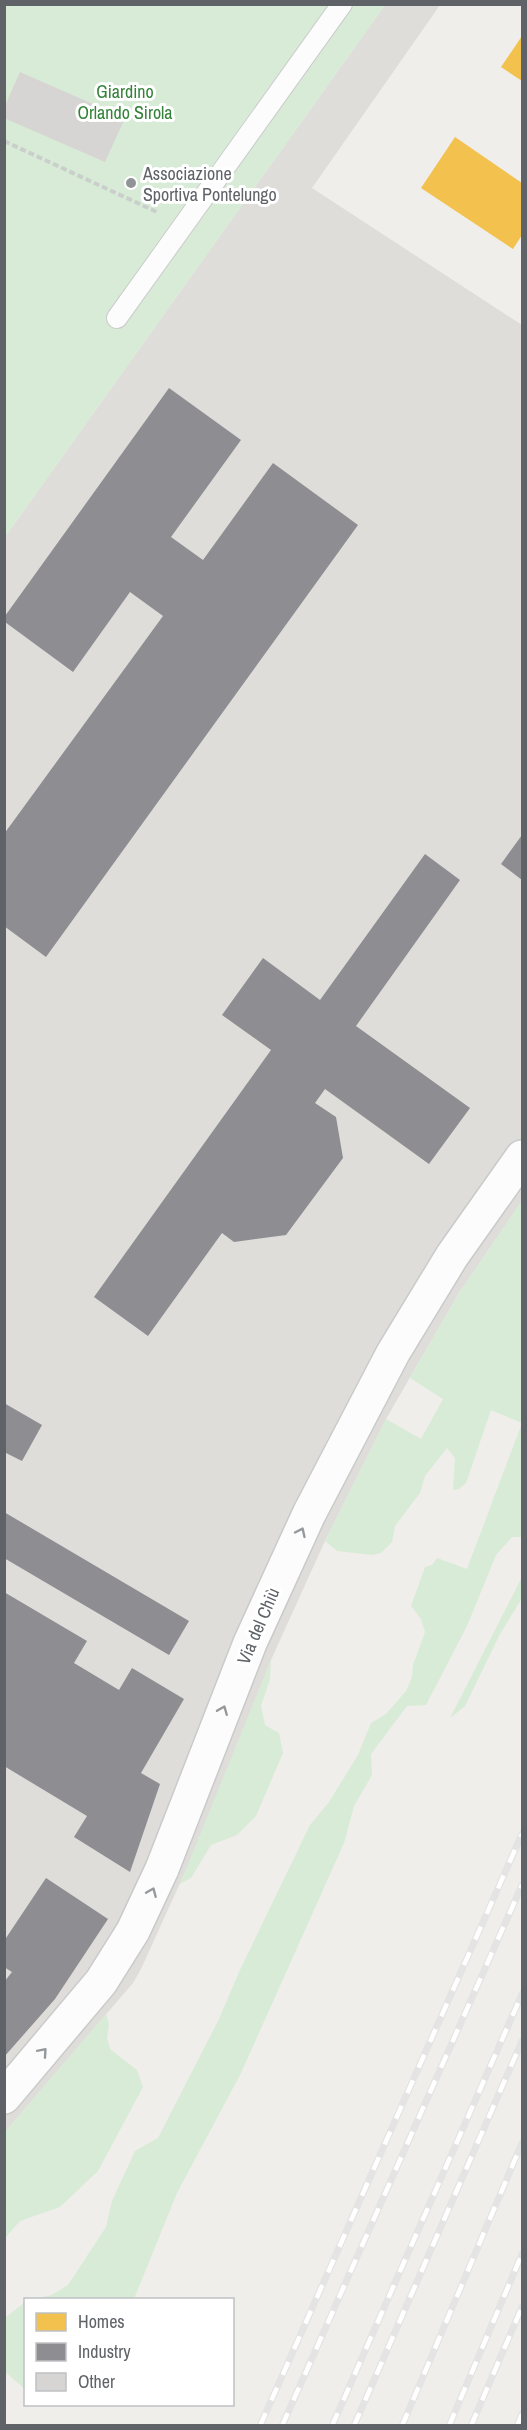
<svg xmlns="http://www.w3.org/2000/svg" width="527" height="2430" font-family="'Archivo Narrow',sans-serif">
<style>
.industrial{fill:#dfddda}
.green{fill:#d8ebd6}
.homes{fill:#f2c14e}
.industry{fill:#8d8d92}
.building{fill:#d6d5d3}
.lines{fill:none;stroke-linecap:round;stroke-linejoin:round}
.lane-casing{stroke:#cbcccc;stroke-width:22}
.secondary-casing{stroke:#cacacb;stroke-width:36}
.path{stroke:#cacfcc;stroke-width:4;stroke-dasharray:6 3;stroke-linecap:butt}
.lane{stroke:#fdfcfc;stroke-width:20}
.secondary{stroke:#fdfcfc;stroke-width:33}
.rail-casing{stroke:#e4e4e4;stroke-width:7}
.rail{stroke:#fff;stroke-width:4.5;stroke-dasharray:14;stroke-linecap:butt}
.oneway{stroke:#96999c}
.poi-dot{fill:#919496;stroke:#fff;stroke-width:2}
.labels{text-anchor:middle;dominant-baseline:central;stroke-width:6;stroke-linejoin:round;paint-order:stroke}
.park-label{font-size:18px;fill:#348238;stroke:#fff}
.poi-label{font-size:18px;fill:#5f6368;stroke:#fff;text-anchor:start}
.street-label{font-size:18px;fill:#5f6368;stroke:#fff}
</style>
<rect width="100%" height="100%" fill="#efeeea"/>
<!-- industrial -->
<path class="industrial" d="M385,5h55l-128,183 210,137v876l-63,92 -73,126 -61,122 -54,119 -75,188 -55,121 -8,14 -128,149v-1595z"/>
<!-- green -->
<path class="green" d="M5,5h380l-380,532z
M522,1201v336h-10l-16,18 -29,71 -41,79 -19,1 -36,48 1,21 -18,31 -10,37 -103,230 -64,120 -43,106h-100l18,-4 16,-10 38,-58 6,-26 23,-50 23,-13 61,-119 20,-47 71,-147 19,-23 29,-47 13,-32 15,-9 20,-23 6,-14 1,-12 12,-33 -4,-13 -10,-13 14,-39 7,-2 5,-7 30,11 55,-146 -31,-13 -25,73 -7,6 -6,1 2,-32 -8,-10 -22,28 -5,17 -25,33 -3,16 -11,11 -9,2 -35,-4 -12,-10 61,-122 35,20 22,-40 -33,-21 49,-85z
M522,1577v21l-22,36 -35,72 -15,12z
M271,1660l-1,19 -9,27 4,19 14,8 4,20 -27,63 -19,19 -26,10 -20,33 -11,6z
M106,2014l3,10 -2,14 3,11 27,21 6,17 -45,84 -38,36 -40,14 -15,17v-106z
M25,2302v87l-21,-18 1,-53z"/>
<!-- homes -->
<path class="homes" d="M522,36v45l-21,-14z
M455,137l67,46v52l-9,14 -92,-61z"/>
<!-- industry -->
<path class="industry" d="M169,388l72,52 -70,97 32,23 70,-97 85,62 -312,432 -42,-31v-92l159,-218 -33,-24 -57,80 -68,-50v-6z
M522,835v45l-21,-16z
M425,854l35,26 -104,146 114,82 -41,56 -104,-75 -10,14 21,14 7,41 -57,77 -52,7 -12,-9 -74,103 -54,-39 177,-247 -49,-35 41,-57 57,42z
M4,1403l38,22 -20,36 -18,-9z
M4,1512l185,109 -20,34 -165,-97z
M4,1592l83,49 -13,22 45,27 13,-22 52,31 -43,74 19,11 -30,88 -56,-35 13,-21 -83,-50z
M46,1878l62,41 -53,80 -51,58v-75l8,-10 -8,-5v-26z"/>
<!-- building -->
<path class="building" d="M20,72l105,46 -20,44 -101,-44v-10z"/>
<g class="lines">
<!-- lane casing -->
<g class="lane-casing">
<path id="lane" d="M117,318l225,-314"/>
</g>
<!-- secondary casing -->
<g class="secondary-casing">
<path id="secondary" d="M4,2097l97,-115 32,-51 29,-62 88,-226 59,-129 84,-161 59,-97 70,-99"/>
</g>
<!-- path -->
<path class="path" d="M4,141l155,72"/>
<!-- lane -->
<use href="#lane" class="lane"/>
<!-- secondary -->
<use href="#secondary" class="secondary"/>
<!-- rail casing -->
<g class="rail-casing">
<path id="rail" d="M260,2426l262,-592
M282,2426l240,-541
M332,2426l190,-432
M354,2426l168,-385
M402,2426l120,-283
M449,2426l73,-172
M471,2426l51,-119
M517,2426l5,-12"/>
</g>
<!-- rail -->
<use href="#rail" class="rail"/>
</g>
<!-- one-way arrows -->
<defs><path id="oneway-chevron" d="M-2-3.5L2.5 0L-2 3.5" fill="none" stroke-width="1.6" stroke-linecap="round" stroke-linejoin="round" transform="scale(1.5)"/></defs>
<g class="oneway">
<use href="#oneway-chevron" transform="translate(301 1532) rotate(-65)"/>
<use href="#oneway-chevron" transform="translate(223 1710) rotate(-68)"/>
<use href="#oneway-chevron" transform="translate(152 1892) rotate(-67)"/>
<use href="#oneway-chevron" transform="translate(43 2052) rotate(-49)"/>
</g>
<!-- markers -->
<circle class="poi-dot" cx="131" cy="183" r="6"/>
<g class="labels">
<!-- park labels -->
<g class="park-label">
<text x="125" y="91">Giardino<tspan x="125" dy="21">Orlando Sirola</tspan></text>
</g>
<!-- poi labels -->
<g class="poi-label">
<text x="143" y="173">Associazione<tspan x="143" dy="21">Sportiva Pontelungo</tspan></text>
</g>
<!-- street labels -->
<g class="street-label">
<text transform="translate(258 1626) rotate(-67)">Via del Chiù</text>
</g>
</g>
<!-- border -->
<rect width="527" height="2430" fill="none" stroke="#5f6368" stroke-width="12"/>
<!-- legend -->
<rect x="24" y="2298" width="210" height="108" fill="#ffffff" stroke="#bfc1c3" stroke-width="1.5"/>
<rect x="36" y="2313" width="30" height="18" fill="#f2c14e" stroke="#bfc1c3" stroke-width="1.5"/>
<text x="78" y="2328" font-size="18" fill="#5f6368">Homes</text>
<rect x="36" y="2343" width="30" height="18" fill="#8d8d92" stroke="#bfc1c3" stroke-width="1.5"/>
<text x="78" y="2358" font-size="18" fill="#5f6368">Industry</text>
<rect x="36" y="2373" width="30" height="18" fill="#d6d5d3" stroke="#bfc1c3" stroke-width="1.5"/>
<text x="78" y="2388" font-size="18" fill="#5f6368">Other</text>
</svg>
